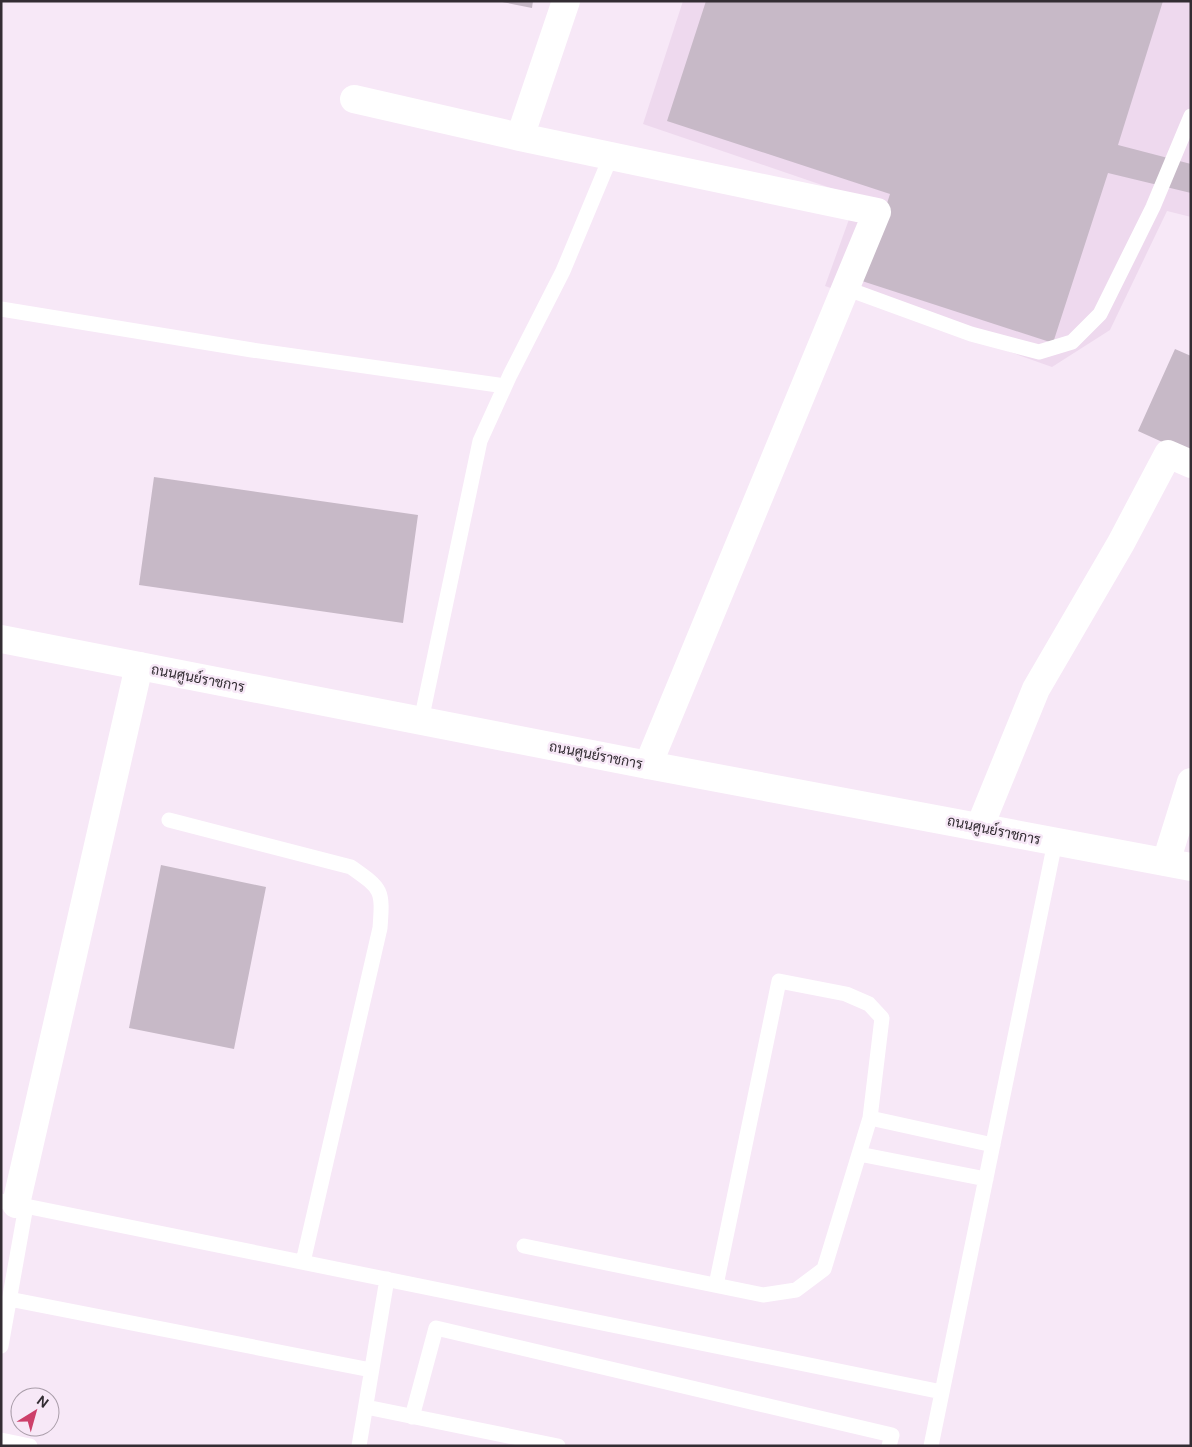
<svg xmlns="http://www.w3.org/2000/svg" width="1192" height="1447" font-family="'DM Sans',Sarabun,sans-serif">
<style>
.built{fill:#eed9ee}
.building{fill:#c7b9c7}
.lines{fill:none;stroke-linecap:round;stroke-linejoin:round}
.service{stroke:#fff;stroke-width:15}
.minor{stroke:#fff;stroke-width:28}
.tertiary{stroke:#fff;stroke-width:28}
.labels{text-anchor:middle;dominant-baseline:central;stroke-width:5;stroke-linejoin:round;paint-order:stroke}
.street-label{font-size:14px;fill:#332d33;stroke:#f7e8f7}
</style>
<rect width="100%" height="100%" fill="#f7e8f7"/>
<!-- built -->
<path class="built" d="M683,1h508v216l-24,-6 -57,119 -58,37 -227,-81 32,-89 -214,-73z"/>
<!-- building -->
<path class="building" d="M497,1h36l-1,7z
M706,1h457l-45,144 73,19v29l-83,-20 -55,170 -191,-62 28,-87 -223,-73z
M1175,349l16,7v99l-53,-24z
M154,477l264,38 -15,108 -264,-38z
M161,865l105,22 -32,162 -105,-21z"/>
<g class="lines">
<!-- service -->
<path class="service" d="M845,288l126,46 68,18 33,-10 28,-28 53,-107 38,-91
M1,309l251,41 253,36
M421,721l59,-280 30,-66 53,-104 48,-115
M169,820l182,47c31,22 32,22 29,61l-77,334
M859,1154l127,25
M1,1201l941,191
M524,1246l239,49 33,-5 28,-21 46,-151
M716,1285l63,-304 67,13 23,10 13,14 -12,100 123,27
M9,1299l362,71
M1,1346l25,-140
M366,1407l192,39
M412,1417l24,-89 456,107 -3,11
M1,1440l29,6
M359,1446l28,-167
M931,1446l124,-604"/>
<!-- minor -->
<path class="minor" d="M566,1l-46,136 357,75 -229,553
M354,99l166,38
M980,826l56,-137 85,-146 47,-89 23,10
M1166,862l25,-80
M16,1204l123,-538"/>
<!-- tertiary -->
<path class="tertiary" d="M1,639l647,126 543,102"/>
</g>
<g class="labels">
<!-- street labels -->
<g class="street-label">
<text transform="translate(198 678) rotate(11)">ถนนศูนย์ราชการ</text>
<text transform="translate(596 755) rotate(11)">ถนนศูนย์ราชการ</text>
<text transform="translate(994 830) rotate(12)">ถนนศูนย์ราชการ</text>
</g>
</g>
<!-- border -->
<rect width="1192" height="1447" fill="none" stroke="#332d33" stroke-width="5"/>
<!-- north arrow -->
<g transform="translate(35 1412) rotate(37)"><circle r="24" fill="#f7e8f7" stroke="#a99da9"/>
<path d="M0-4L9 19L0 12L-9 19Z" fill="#cd3f6a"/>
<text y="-8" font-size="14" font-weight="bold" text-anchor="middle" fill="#332d33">N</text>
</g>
</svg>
